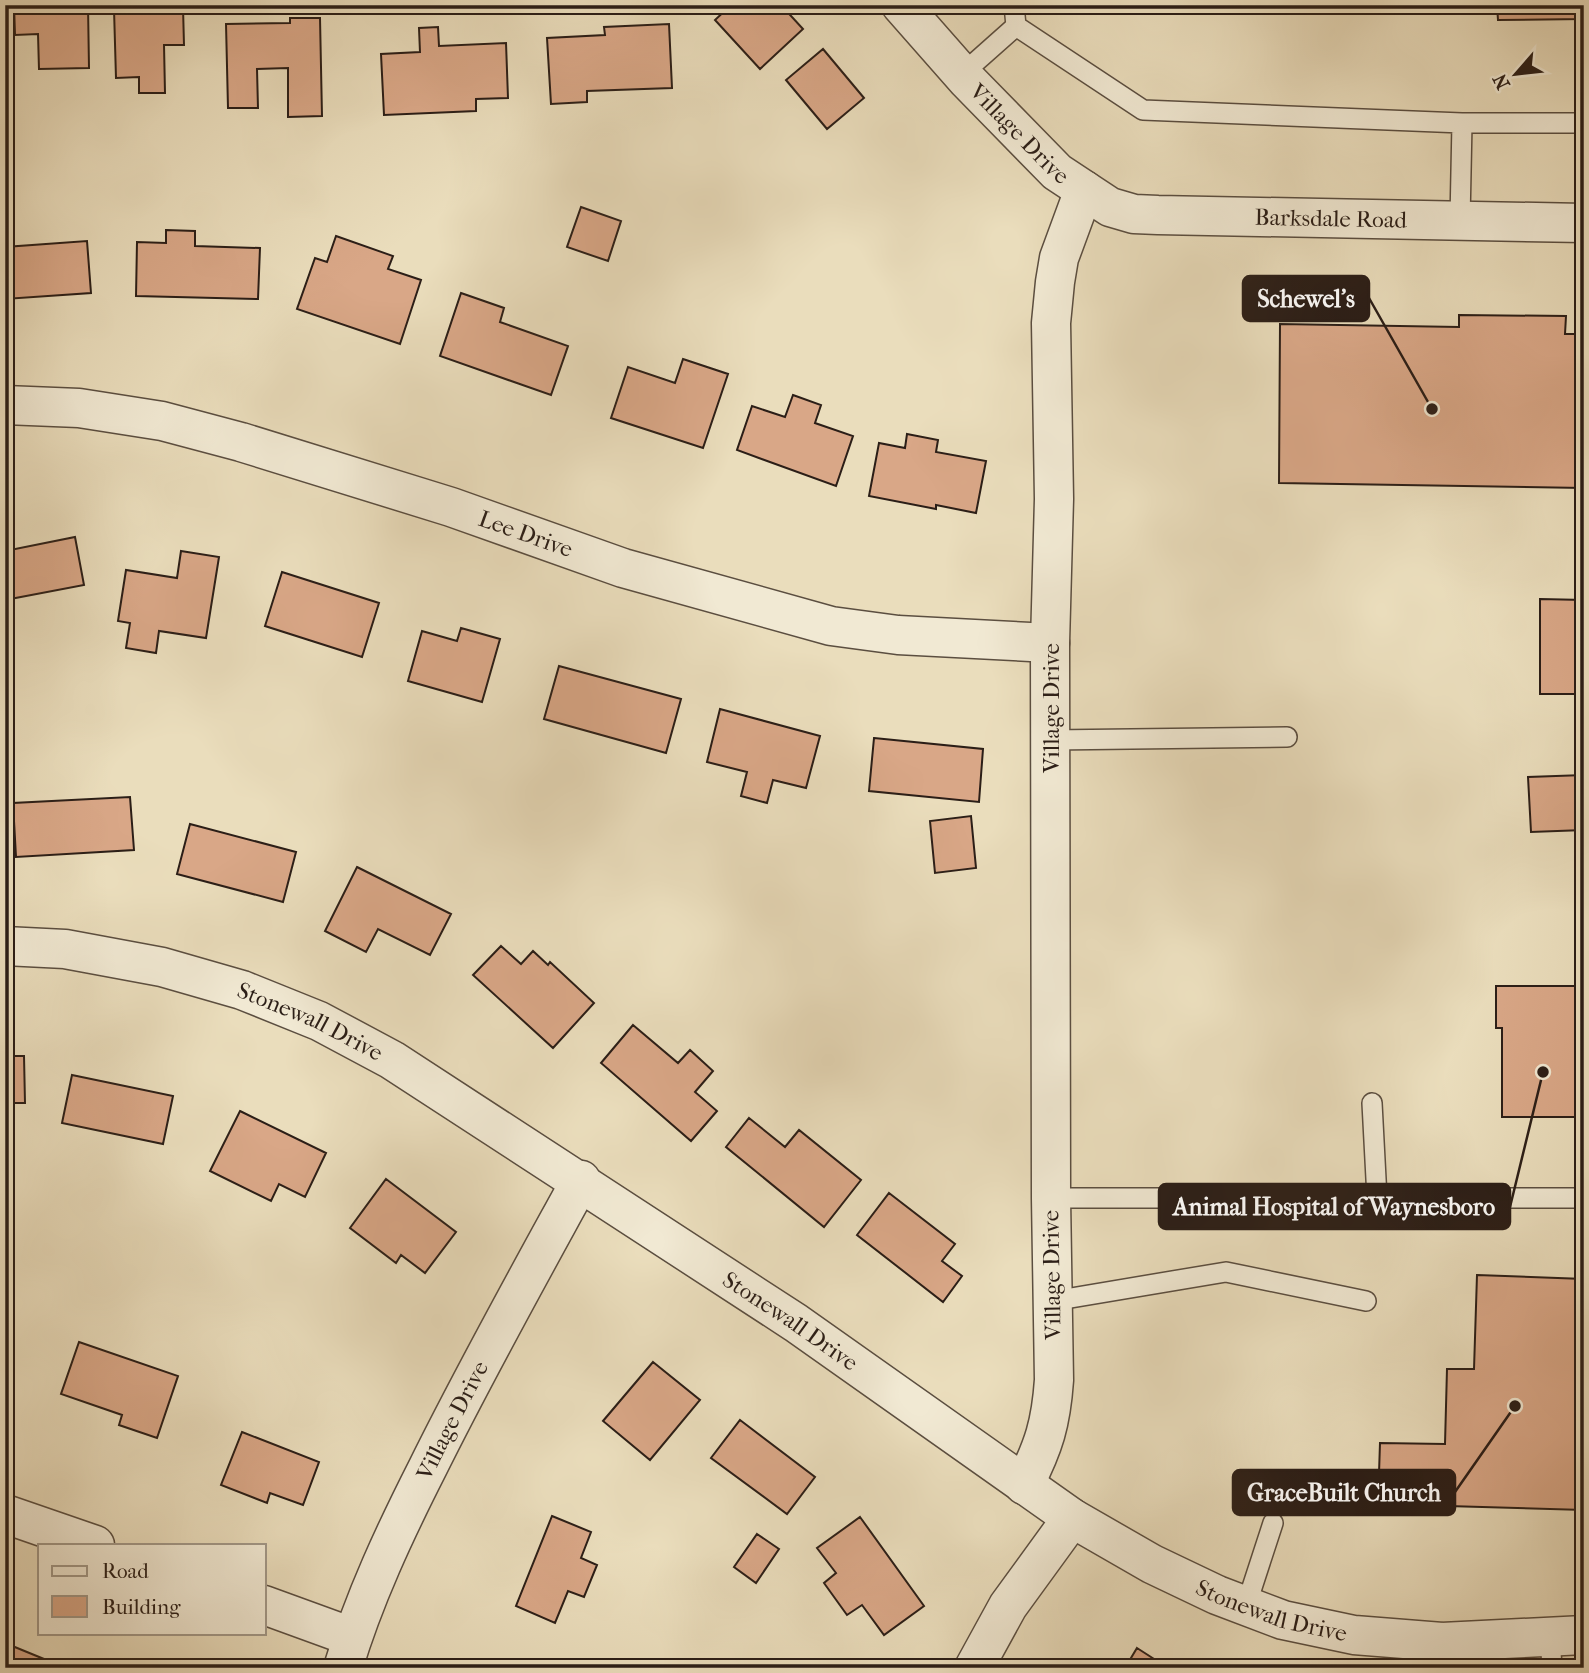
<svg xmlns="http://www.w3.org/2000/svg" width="1589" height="1673" font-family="'IM FELL French Canon',serif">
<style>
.building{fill:#d9a787;stroke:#2b1e17;stroke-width:2}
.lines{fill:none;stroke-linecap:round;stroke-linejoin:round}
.service-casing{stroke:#5b4e40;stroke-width:22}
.minor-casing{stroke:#5b4e40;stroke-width:41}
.service{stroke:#f1e9d3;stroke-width:19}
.minor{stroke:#f1e9d3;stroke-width:38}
.labels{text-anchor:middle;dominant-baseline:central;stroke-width:6;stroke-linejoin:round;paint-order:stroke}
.street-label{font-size:23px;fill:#2b1e17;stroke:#f1e9d3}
.leader{fill:none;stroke:#2b1e17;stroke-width:2.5}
.callout-dot{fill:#2b1e17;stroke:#f1e9d3;stroke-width:2.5}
.callout{fill:#2b1e17;stroke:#2b1e17;stroke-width:2.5}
.callout-label{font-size:24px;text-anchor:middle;font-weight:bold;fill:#fff}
</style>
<rect width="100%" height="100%" fill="#eaddbc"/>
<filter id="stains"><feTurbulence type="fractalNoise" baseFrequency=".00286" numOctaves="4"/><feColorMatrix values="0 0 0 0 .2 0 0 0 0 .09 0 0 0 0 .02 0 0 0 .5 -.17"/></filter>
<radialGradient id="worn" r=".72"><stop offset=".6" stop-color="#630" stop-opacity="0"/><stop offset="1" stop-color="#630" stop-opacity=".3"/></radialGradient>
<!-- building -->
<path class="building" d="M14,5h74l1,63 -50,1 -1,-35 -23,1z
M731,5h50l22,24 -43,40 -45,-49z
M1497,5h87v14l-86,1z
M183,7l1,38h-20l1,48h-26v-16l-23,1 -2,-69z
M290,18h30l2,98 -34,1v-49l-31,1 1,39h-30l-2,-84 64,-1z
M669,24l3,64 -85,3v11l-36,2 -4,-66 58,-3 -1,-8z
M438,27l1,19 67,-3 2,55 -32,1v12l-92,4 -3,-61 39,-2 -1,-24z
M823,49l41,49 -37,31 -41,-49z
M581,207l40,14 -13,40 -41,-14z
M166,230l29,1v15l65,2 -2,51 -122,-3 1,-54 29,1z
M336,236l57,20 -5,13 33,11 -21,64 -103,-35 18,-51 12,4z
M87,241l4,52 -86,6v-52z
M461,293l43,15 -4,14 68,24 -17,49 -111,-39z
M1459,315l107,1 -1,18h19v154l-305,-5 1,-159 179,3z
M683,359l45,15 -25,74 -92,-30 17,-51 47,16z
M793,395l28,10 -6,18 38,13 -17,50 -99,-36 15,-44 33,11z
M907,434l31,6 -2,12 50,9 -10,52 -40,-8v4l-67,-13 10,-53 26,5z
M75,537l9,48 -79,15v-49z
M181,551l38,6 -13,81 -47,-7 -3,22 -30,-5 4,-25 -12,-2 8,-51 51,8z
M282,572l97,31 -17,54 -97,-31z
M1540,599l44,1v94h-44z
M461,628l39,11 -18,63 -74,-21 14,-50 35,10z
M559,666l122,33 -15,54 -122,-34z
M720,709l100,27 -14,52 -33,-8 -6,23 -26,-7 6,-24 -40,-10z
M874,738l109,11 -4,53 -110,-11z
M1584,775v55l-53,2 -3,-55z
M130,797l4,53 -118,7 -3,-54z
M971,816l5,52 -41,5 -5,-52z
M190,824l106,28 -13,50 -106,-28z
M357,867l94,47 -21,41 -52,-26 -12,23 -41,-21z
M501,946l20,18 12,-13 15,14 2,-3 44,41 -41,45 -80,-73z
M1496,986h88v131h-82v-89h-6z
M633,1025l45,38 12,-13 23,21 -18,21 22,19 -26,30 -90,-78z
M5,1056h19l1,47h-20z
M72,1075l101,21 -10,48 -101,-21z
M240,1111l86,42 -21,44 -26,-13 -8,17 -61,-30z
M749,1118l36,29 14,-17 62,50 -37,47 -98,-80z
M386,1179l70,53 -31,41 -24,-18 -5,8 -46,-35z
M889,1193l66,51 -13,17 20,15 -19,26 -86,-67z
M1477,1275l107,4v231l-206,-6 2,-61 65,1 2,-75h27z
M79,1342l99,34 -21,62 -38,-13 3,-10 -61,-21z
M653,1362l47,38 -50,60 -47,-39z
M740,1420l75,57 -28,37 -76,-56z
M242,1432l77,30 -16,43 -33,-12 -3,10 -46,-18z
M552,1516l39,16 -10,26 16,7 -13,32 -16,-6 -13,32 -39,-17z
M860,1517l64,89 -40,29 -22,-30 -15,10 -23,-32 12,-10 -19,-25z
M757,1534l22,15 -23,34 -22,-16z
M5,1643l61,25h-61z
M1137,1648l31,20h-43z"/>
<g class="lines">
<!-- service casing -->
<g class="service-casing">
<path id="service" d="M1014,5l2,21 127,84 319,13h122
M962,74l54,-48
M1460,220l2,-97
M1051,740l236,-3
M1372,1103l5,95
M1051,1198h533
M1053,1301l173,-29 140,29
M1246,1606l27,-83
M1550,1636l2,32"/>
</g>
<!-- minor casing -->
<g class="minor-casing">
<g id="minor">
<path id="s1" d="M901,5l66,75 90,92 53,35 24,7 24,1 426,8"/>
<path id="s2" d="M5,405l74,3 83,13 79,21 210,65 172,61 208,58 67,9 152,8"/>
<path id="s3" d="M5,946l60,3 97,18 80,23 77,31 73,39 404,263 276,195 80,46 65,31 66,25 71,15 88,7 142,-7"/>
<path d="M1024,1485c20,-39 27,-62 30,-105l-3,-182 -1,-555 4,-144 -3,-176 4,-41 4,-24 25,-68"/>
<path d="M5,1514l90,31"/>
<path d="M264,1605l88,32"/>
<path id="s4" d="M343,1668c21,-70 52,-136 85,-201 48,-97 101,-192 153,-287"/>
<path d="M974,1668l34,-62 64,-88"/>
</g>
</g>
<!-- service -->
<use href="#service" class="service"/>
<!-- minor -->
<use href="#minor" class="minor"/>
</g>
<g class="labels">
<!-- street labels -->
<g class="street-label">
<text stroke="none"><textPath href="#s1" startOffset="175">Village Drive</textPath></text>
<text stroke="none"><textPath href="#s1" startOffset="514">Barksdale Road</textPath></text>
<text stroke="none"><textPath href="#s2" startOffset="539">Lee Drive</textPath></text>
<text transform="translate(1051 708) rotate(-90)">Village Drive</text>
<text stroke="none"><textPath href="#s3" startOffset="317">Stonewall Drive</textPath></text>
<text transform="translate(1052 1275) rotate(-91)">Village Drive</text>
<text stroke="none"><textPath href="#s3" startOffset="884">Stonewall Drive</textPath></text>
<text stroke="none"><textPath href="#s4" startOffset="271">Village Drive</textPath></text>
<text stroke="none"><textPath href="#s3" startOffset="1449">Stonewall Drive</textPath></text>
</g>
</g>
<!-- callouts -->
<path class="leader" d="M1432 409L1369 298M1543 1072L1510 1207M1515 1406L1455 1492"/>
<g class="callout-dot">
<circle cx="1432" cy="409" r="7"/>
<circle cx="1543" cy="1072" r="7"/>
<circle cx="1515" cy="1406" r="7"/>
</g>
<g class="callout">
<rect x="1243" y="276" width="126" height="45" rx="7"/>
<rect x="1159" y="1184" width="351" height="45" rx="7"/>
<rect x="1233" y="1470" width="222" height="45" rx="7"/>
</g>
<g class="callout-label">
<text x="1306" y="307">Schewel's</text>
<text x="1334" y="1215">Animal Hospital of Waynesboro</text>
<text x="1344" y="1501">GraceBuilt Church</text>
</g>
<!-- margin -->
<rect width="1589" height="1673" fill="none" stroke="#eaddbc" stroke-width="28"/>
<rect x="7" y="7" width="1575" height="1659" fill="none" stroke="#2b1e17" stroke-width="3.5"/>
<rect x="14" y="14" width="1561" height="1645" fill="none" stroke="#2b1e17" stroke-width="2"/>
<!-- legend -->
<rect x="38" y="1544" width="228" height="91" fill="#f1e9d3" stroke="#a29888" stroke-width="2"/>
<rect x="52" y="1566" width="35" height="10" fill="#f1e9d3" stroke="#a29888" stroke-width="2"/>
<text x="102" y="1578" font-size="21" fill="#2b1e17">Road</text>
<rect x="52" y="1596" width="35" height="21" fill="#d9a787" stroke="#a29888" stroke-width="2"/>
<text x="102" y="1614" font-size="21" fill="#2b1e17">Building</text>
<!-- north arrow -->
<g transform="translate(1516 74) rotate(242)" stroke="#f1e9d3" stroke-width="5" paint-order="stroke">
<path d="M0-5L12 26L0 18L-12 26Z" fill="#2b1e17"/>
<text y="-10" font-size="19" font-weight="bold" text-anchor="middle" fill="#2b1e17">N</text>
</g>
<rect width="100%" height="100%" filter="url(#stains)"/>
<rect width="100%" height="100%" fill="url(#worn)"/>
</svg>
